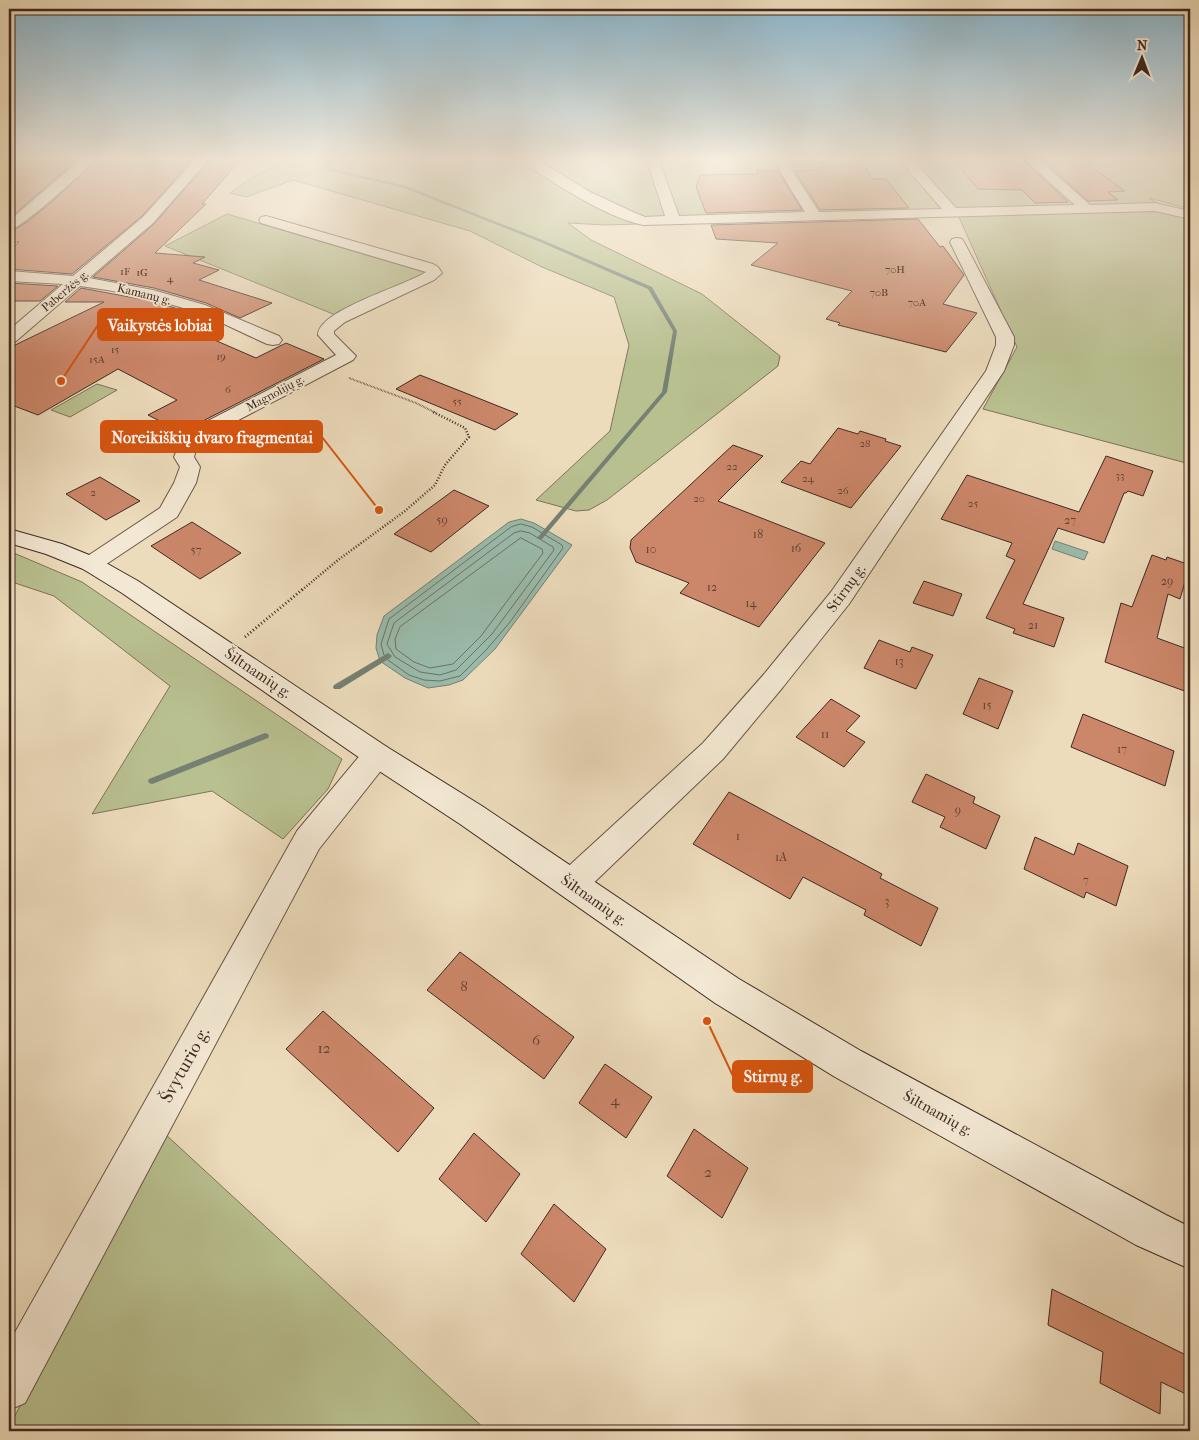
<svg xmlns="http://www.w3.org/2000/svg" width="1199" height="1440" font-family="'IM FELL French Canon',serif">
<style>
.green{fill:#b9c090;stroke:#7c7458}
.water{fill:#9abcac;stroke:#768174}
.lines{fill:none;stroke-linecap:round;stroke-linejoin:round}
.shore{stroke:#6c7266;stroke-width:1}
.stream{fill:#768174;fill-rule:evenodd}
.building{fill:#cc876a;stroke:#3f2920}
.street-casing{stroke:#6a5647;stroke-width:2}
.secondary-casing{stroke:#3f2920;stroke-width:2}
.path-far2{stroke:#3f2920;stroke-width:2;stroke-dasharray:0.5 1;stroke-linecap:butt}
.path-far1{stroke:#3f2920;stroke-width:2.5;stroke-dasharray:1 2;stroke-linecap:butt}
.path{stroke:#3f2920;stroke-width:3;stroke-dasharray:1 2.5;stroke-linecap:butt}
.street{fill:#f3e8d3;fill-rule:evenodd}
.secondary{fill:#f3e8d3;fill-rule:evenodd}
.labels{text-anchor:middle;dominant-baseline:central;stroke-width:4;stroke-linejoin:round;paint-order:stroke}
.far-number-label{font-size:11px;fill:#624032}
.far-street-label{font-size:12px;fill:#3f2920;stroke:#f3e8d3}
.number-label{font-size:12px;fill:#624032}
.street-label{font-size:15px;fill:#3f2920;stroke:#f3e8d3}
.near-number-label{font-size:15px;fill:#624032}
.near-street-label{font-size:18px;fill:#3f2920;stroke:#f3e8d3}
.leader{fill:none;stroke:#d7540e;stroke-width:2}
.callout-dot{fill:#d7540e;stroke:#f3e8d3;stroke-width:2}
.callout{fill:#d7540e;stroke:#d7540e;stroke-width:2}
.callout-label{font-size:16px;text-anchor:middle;font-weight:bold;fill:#fff}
</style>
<rect width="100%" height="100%" fill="#eddcbc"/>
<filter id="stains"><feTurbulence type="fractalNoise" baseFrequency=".004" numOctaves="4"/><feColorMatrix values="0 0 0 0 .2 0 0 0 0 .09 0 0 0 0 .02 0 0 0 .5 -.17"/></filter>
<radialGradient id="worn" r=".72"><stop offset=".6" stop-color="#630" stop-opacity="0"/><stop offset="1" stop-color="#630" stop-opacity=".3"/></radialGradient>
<!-- green -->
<path class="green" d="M290,158h900v51l-41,-11 16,10 25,7v249l-207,-55 34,-62 -59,-132 -353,10 -37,-2 23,17 111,54 78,62 -2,10 -171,134 -18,10 -13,1 -40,-11 74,-69 19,-86 -15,-48 -72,-30 -72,-36 -177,-51 -47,17 -16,-4 24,-17 34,-15z
M227,214l201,59 -90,43 -173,-70z
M97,384l20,6 -47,27 -19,-7z
M9,551l73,31 260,177 -14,30 -45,50 -71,-48 -120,23 78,-128 -116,-90 -45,-15z
M164,1133l323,298h-478v-4z"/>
<!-- water -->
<path class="water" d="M521,519l13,4 38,22 -77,104 -32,31 -14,5 -21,3 -23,-10 -25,-17 -4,-13 1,-13 7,-19 125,-94z
M1055,541l33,11 -4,8 -32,-11z"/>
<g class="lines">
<!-- shore -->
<path class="shore" d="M521,524l11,3 30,18 1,3 -53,74 -23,27 -27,27 -20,5 -16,-1 -15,-5 -21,-15 -4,-5 -3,-11 8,-25 122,-92z
M521,531l9,2 23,14 1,3 -62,84 -36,36 -16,5 -20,-3 -25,-15 -8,-13 7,-21 120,-90z
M521,538l21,11 1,4 -62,83 -28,28 -23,4 -16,-6 -18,-13 -1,-10 5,-12z"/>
<!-- stream -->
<path class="stream" d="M334,158h3l-10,10 79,18 134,53 112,48 25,44 -10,61 -125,147h-4l-1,-1 125,-146 11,-61 -25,-42 -110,-48 -134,-53 -80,-19v-2z
M388,653l4,3 -2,2 -50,31h-6l-1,-2 1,-2z
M265,733l3,1 1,2 -1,2 -113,45 -3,1 -3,-1 -1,-2 1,-2z"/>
</g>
<!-- building -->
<path class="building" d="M9,158h70l-70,61z
M98,158h96l-52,58 -70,58 -63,-5v-18l10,-9h-10v-9l18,-11 27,-22z
M212,158h30l-40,46h4l-51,49 50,4 -12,6 26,7 -20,10 73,23 -32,15 -34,-15 -52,-15 -61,-11 61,-53z
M817,158h42l13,21h14l23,29 -89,2 -25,-39 23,-1 -1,-2h7z
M951,158h48l4,5 22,-1 43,40 -33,1 -13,-13 -44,-1z
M1082,160l43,31 -17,1 10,8 -30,1 -44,-40z
M757,171h21l24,39 -96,3 -10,-26 4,-12 58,-1z
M918,219l22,28 3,-1 21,29 -21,29 34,9 -31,39 -108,-27 2,-2 -14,-4 26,-28 -101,-26 27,-22 -62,-4 -5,-14z
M9,283l49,3 -18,15h-31z
M81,288l70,13 51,15 21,10 -20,9 53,23 30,-15 38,16 -129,66 -10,9 -37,-19 29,-15 -59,-31 -80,46 -29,-11v-56l95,-46h-39z
M420,375l98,39 -23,16 -99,-41z
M838,428l20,6 2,-3 26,8 -1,2 16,5 -50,62 -70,-26 20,-21 9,3z
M733,445l30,11 -45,45 107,42 -66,84 -79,-34 9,-10 -53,-21 -6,-14 1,-8z
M1106,456l47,15 -10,25 -15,-5 -2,2h-2l-20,50 -46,-15 -35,76 41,14 -10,29 -41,-14 2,-4 -29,-11 29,-58 -9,-4 6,-13 -71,-24 26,-44 112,37z
M100,477l40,24 -34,19 -40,-26z
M454,490l35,16 -58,46 -37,-18z
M192,522l49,31 -41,26 -49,-33z
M1152,555l14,5 1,-3 23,8 -10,34 -12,-5 -11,44 33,12v43l-85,-31 16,-59 11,4z
M924,581l38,13 -9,22 -40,-13z
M879,640l31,12 2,-5 21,8 -17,34 -52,-21z
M979,678l34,13 -15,38 -35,-15z
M831,699l29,17 -14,15 19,11 -21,25 -48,-30z
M1083,714l91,37 -9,35 -94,-39z
M926,774l49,23 -2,6 27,13 -14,33 -46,-22 5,-10 -33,-15z
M729,792l153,82 -2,4 58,30 -17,38 -57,-31 2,-5 -63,-33 -13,22 -97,-55z
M1035,837l39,18 4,-12 50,23 -12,40 -30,-14 -2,6 -60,-29z
M460,952l114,85 -30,42 -117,-89z
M323,1011l111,97 -36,44 -112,-103z
M605,1064l47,33 -26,41 -47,-35z
M694,1129l54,39 -26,50 -55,-42z
M474,1133l46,41 -34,48 -47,-43z
M554,1204l52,45 -32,53 -53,-48z
M1052,1289l138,68v39l-29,-14 -1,32 -60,-31 3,-31 -55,-27z"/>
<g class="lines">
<!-- street casing -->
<g class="street-casing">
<path id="street" d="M82,158h14c-10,13 -75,70 -87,73v-10z
M197,158h13l-57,65 -64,55 64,12 52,15 74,31 3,4 -3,4 -6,1 -6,-1c-25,-11 -49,-24 -74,-33 -37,-12 -75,-20 -113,-25l-65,56 -6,1v-13l54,-46 -54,-3v-10l64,5 70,-59z
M523,158h12l55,34 43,20 12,5 20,-1 -19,-58h12l21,58 126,-4 -33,-54h12l35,54 123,-3 -44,-51h13l45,50 119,-3 -52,-47h14l53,47 65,-2 35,8v8l-35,-8 -512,14c-42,-10 -81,-38 -117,-60z
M266,216l167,48 5,3 4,6 -8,7 -89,42 -11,9v3l22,22 -3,4 -143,75 -13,11 -3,11 6,10 -4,16 -19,34 -78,52 -8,3 -8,-3 -4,-5 4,-5 77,-51 14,-25 6,-16 -6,-10 7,-17 15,-13 140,-72 -18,-20c0,-25 87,-49 108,-63l-165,-49 -2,-3 2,-3z
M957,238l5,1 2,3 50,95v8l-10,26 -155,233 -66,83 -60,72 -141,135 -11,4 -11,-4 -5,-10 5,-10 143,-131 62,-70 66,-81 155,-221 10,-26v-8l-46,-95 2,-3z
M377,744l10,3 4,8 -4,8 -68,86 -294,554 -16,7v-67l288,-512 70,-84z"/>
</g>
<!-- secondary casing -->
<g class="secondary-casing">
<path id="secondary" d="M9,529l53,15 37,15 39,22 249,166 95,59 257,173 122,72 305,164 24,12v42l-54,-24 -301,-168 -120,-74 -255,-179 -93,-61 -245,-170 -39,-24 -37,-15 -37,-11z"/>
</g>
<!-- path-far2 -->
<path class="path-far2" d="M349,378l67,25 20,10"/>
<!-- path-far1 -->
<path class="path-far1" d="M302,590l36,-30 67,-49 30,-26 10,-20 24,-28 -4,-9 -32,-16"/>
<!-- path -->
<path class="path" d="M245,637l58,-48"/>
<!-- street -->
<use href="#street" class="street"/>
<!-- secondary -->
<use href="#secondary" class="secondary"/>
</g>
<!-- sky -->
<linearGradient id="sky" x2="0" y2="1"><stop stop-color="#89b7d0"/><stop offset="0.44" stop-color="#f7efe1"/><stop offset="1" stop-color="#f7efe1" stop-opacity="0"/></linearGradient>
<rect width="1199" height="360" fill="url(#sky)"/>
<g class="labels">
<!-- far-number labels -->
<g class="far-number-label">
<text x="895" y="269">70H</text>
<text x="125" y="271">1F</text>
<text x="142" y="272">1G</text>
<text x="170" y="278">4</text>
<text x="879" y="292">70B</text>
<text x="917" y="302">70A</text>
<text x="115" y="349">15</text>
<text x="221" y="356">19</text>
<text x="97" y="359">15A</text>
<text x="228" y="389">6</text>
<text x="457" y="401">55</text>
<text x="865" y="443">28</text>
<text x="732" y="466">22</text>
<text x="1120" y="475">33</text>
<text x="808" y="478">24</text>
<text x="843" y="490">26</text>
<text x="93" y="492">2</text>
<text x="699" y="498">20</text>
<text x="973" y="503">25</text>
</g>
<!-- far-street labels -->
<g class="far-street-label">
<text transform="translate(65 291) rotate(-40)">Paberžės g.</text>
<text transform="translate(144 294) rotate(14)">Kamanų g.</text>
<text transform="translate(275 393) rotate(-28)">Magnolijų g.</text>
</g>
<!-- number labels -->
<g class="number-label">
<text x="442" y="520">59</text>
<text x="1070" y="520">27</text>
<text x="758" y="534">18</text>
<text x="796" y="548">16</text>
<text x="651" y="549">10</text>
<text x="196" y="550">57</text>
<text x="1167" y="581">29</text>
<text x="712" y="587">12</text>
<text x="751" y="603">14</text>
<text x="1033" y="625">21</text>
<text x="899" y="661">13</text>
<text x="987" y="705">15</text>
<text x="825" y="734">11</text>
<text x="1122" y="749">17</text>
<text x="958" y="810">9</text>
<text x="738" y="836">1</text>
<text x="781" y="857">1A</text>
<text x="1086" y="880">7</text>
<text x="887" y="901">3</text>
</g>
<!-- street labels -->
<g class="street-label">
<text transform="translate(846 588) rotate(-54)">Stirnų g.</text>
<text transform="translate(258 673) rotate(34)">Šiltnamių g.</text>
<text transform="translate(594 900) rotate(35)">Šiltnamių g.</text>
<text transform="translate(938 1113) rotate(29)">Šiltnamių g.</text>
</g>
<!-- near-number labels -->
<g class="near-number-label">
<text x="464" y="986">8</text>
<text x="536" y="1040">6</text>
<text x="324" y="1048">12</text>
<text x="615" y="1100">4</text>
<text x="708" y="1172">2</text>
</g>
<!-- near-street labels -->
<g class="near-street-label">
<text transform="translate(185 1065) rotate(-61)">Švyturio g.</text>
</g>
</g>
<!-- callouts -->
<path class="leader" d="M61 381L98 325M379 510L322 437M707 1021L733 1076"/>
<g class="callout-dot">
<circle cx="61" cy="381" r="5"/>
<circle cx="379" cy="510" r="5"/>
<circle cx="707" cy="1021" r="5"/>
</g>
<g class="callout">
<rect x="98" y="309" width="125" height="31" rx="5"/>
<rect x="101" y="421" width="221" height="31" rx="5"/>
<rect x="733" y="1061" width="79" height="31" rx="5"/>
</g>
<g class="callout-label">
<text x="160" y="331">Vaikystės lobiai</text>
<text x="212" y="443">Noreikiškių dvaro fragmentai</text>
<text x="773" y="1082">Stirnų g.</text>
</g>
<!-- margin -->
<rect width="1199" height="1440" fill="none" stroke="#eddcbc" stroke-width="30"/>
<rect x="10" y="10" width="1179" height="1420" fill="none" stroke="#3f2920" stroke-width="2.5"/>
<rect x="15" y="15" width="1169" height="1410" fill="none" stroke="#3f2920"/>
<!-- north arrow -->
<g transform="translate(1142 58) rotate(1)" stroke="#f3e8d3" stroke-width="4" paint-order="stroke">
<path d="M0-4L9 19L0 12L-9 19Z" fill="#3f2920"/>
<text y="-8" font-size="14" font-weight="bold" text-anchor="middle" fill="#3f2920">N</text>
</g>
<rect width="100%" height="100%" filter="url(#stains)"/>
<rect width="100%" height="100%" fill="url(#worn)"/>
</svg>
